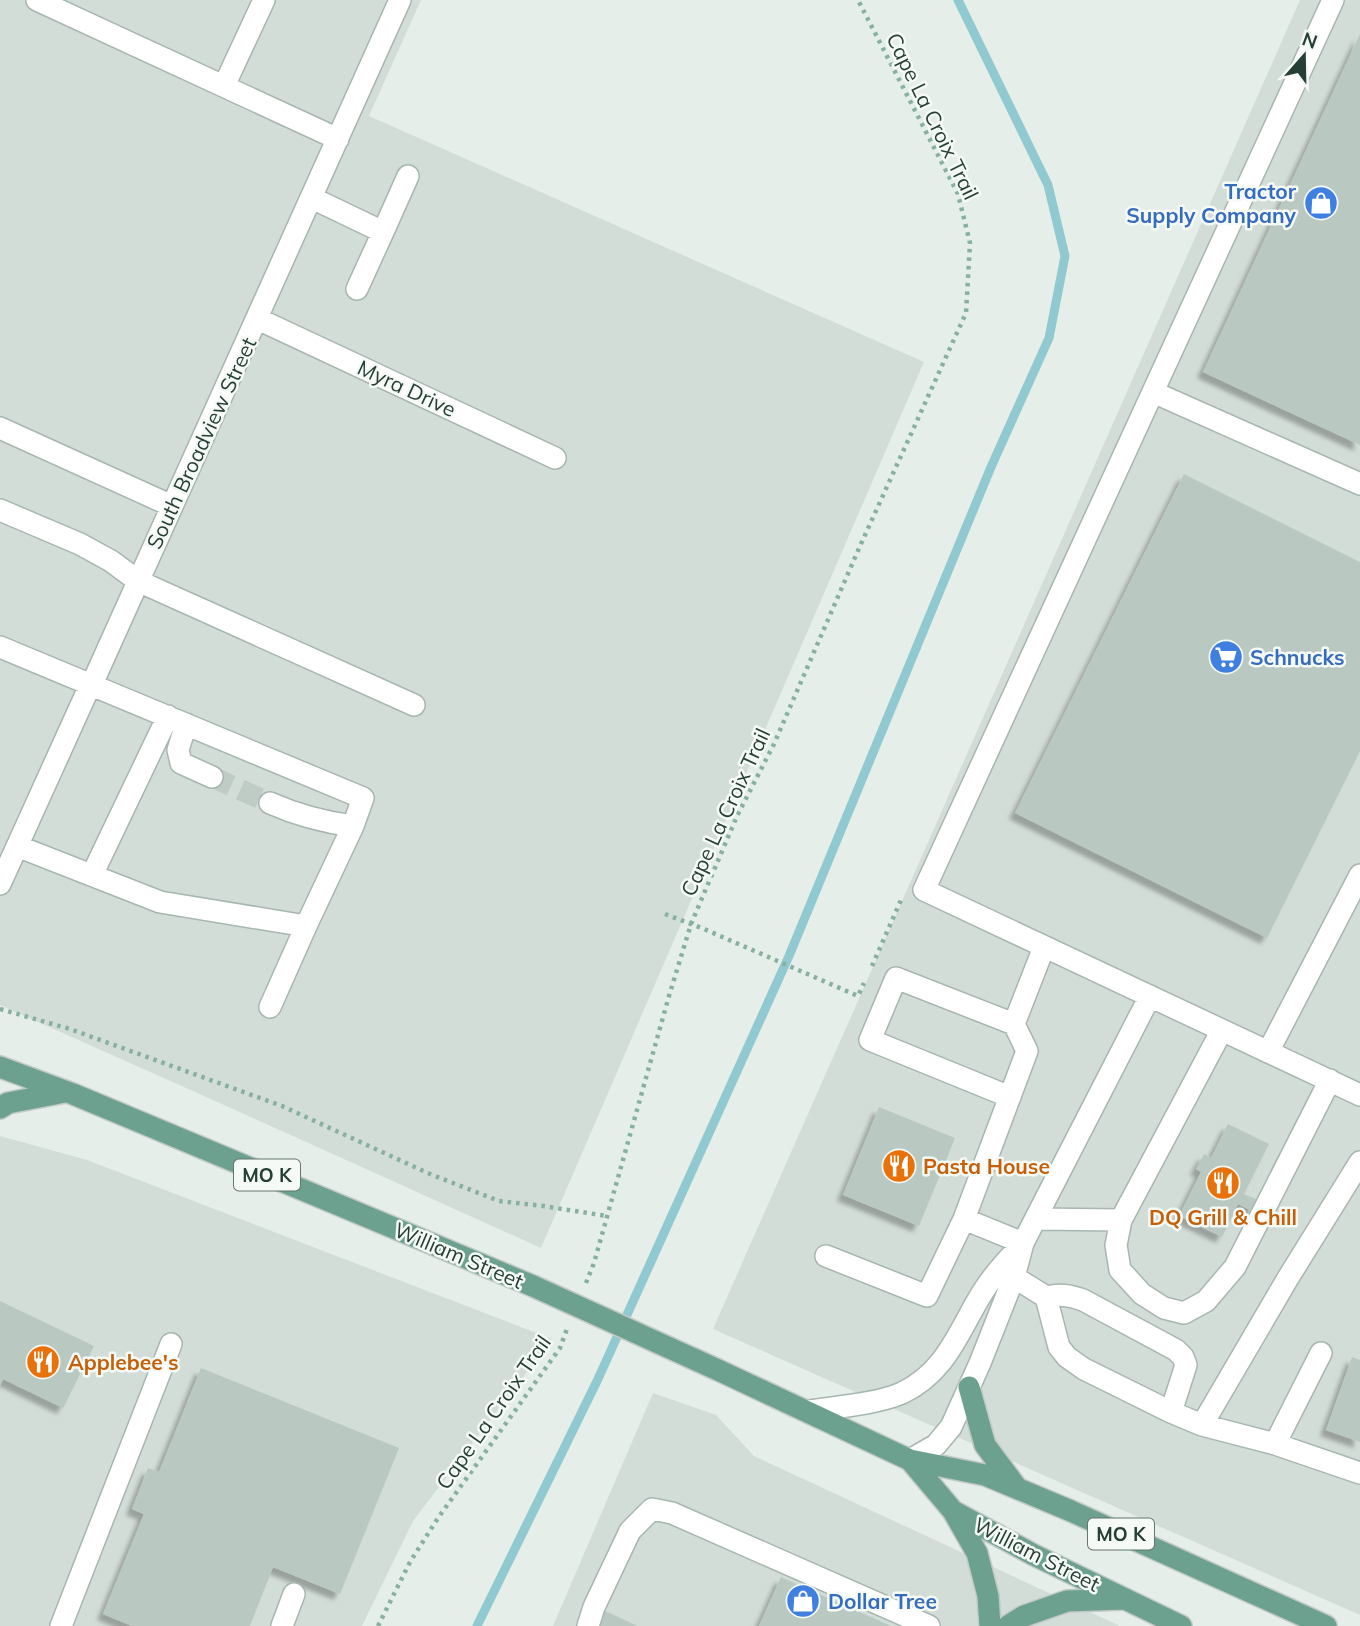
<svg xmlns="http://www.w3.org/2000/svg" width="1360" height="1626" font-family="Mulish,sans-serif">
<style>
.built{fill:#d3ddd8}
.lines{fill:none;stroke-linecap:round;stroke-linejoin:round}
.stream{stroke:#90c9d0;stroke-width:9}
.building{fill:#bac8c2;filter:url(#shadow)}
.minor-tunnel{stroke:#bfcbc5;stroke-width:21;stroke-dasharray:21 10;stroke-linecap:butt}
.minor-casing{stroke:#a8b6b0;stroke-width:24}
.major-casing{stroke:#c2c9c7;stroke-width:24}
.path{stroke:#87b0a1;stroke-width:4.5;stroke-dasharray:3.5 5;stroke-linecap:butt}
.minor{stroke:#fff;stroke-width:21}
.major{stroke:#6ca190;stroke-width:21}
.major-bridge-casing{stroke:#c2c9c7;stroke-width:24;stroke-linecap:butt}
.major-bridge{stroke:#6ca190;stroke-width:21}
.labels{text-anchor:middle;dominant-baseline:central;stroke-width:5;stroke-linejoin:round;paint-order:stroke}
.shield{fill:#f6faf7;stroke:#647770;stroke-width:2}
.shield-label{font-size:19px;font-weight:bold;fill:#253f36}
.street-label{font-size:21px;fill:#253f36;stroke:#f6faf7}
.shop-label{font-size:21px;font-weight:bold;fill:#366cbe;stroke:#f6faf7;text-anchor:start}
.food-label{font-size:21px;font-weight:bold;fill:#c56008;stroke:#f6faf7;text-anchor:start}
</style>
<defs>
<filter id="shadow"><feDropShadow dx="-6" dy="6" stdDeviation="2" flood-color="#0004"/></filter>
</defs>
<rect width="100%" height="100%" fill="#e5eee9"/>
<!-- built -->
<path class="built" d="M0,0h421l-52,116 555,246 -383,886 -328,-148 -213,-95z
M1300,0h60v1615l-647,-286z
M0,1136l87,24 465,179 -139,182 -51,105h-362z
M653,1393l63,22 38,41 366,170h-567z"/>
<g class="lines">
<!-- stream -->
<path class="stream" d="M477,1626l121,-247 191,-423 202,-489 58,-129 16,-82 -17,-71 -90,-185"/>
</g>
<!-- building -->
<path class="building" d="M1360,34v411l-157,-73z
M1184,474l176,88v189l-93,187 -252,-125z
M879,1107l76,31 -36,88 -76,-31z
M1228,1124l41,20 -25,50 14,6 -6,11 -14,-7 -16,33 -43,-21 22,-44 -5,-3 8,-15 7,4z
M0,1301l94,45 -31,62 -60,-29 -3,7z
M1352,1357l8,3v82l-34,-12z
M201,1368l198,80 -59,146 -67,-27 -23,59h-118l-29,-12 41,-100 -12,-5 16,-41 11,4z
M781,1577l110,49h-132z
M603,1610l35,16h-42z"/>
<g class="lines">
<!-- minor-tunnel -->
<path class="minor-tunnel" d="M212,777l58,26"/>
<!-- minor casing -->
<g class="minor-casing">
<path id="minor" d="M37,0l301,139
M1333,0l-409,890 436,205
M224,86l40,-86
M312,198l71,34 -26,57
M383,232l25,-56
M258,319l297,139
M1153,392l207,92
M0,428l172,78
M0,510l80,34 31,17 27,20 276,124
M0,647l363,151 -10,28 -47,100 -36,81
M186,724l-8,26 3,13 31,14
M270,803c27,12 53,19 83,23
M17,846l143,56 146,24
M92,875l76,-159
M0,884l87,-192 5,-8 308,-684
M1222,1030l-101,190 -5,25 4,25 22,24 22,14 20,5 22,-12 29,-34 95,-187
M1268,1052l92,-177
M1010,1097l-140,-57 26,-62 118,46
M964,1219l59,24
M1036,1219l85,1
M826,1256l101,40 37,-77 63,-168 -13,-27 30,-77
M1014,1277l32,20 13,50 8,10 17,12 87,43 31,13 73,19 85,29
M1046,1297c14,-3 23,-2 37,3l93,50 7,7 3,8 -15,47
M808,1411c28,-4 69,-7 94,-18 46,-22 57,-64 82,-103 11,-17 24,-31 38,-45
M1202,1425l86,-147 72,-116
M1275,1444l46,-91
M910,1460l26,-15 15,-18 29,-64 34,-86 9,-34 127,-247
M61,1626l110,-282
M282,1626l12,-32
M588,1626l6,-19 36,-76 22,-22 20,4 257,113"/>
</g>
<!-- major casing -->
<g class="major-casing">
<path id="major" d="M0,1067l73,27 460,192
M0,1108l8,-5 57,-11
M718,1370l192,90 75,15 86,36 255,115
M969,1387l16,58 32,43
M910,1460l43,51 81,44 147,71
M953,1511l24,42 11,43 2,30
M1008,1626l16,-10 43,-15 56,-2"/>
</g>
<!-- path -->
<path class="path" d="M665,914l39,15 154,67 6,-13
M872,966l29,-66
M0,1009l70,20 212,77 148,68 69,27 44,5 64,10
M586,1283l8,-20 75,-267 22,-72 46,-108 37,-72 86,-198 106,-233 4,-70 -12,-49 -100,-194
M378,1626l32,-64 28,-44 122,-170 8,-22"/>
<!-- minor -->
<use href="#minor" class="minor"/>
<!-- major -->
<use href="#major" class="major"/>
<!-- major-bridge casing -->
<g class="major-bridge-casing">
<path id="major-bridge" d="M533,1286l185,84"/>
</g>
<!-- major-bridge -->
<use href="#major-bridge" class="major-bridge"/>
</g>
<!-- icons -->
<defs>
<g id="shop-disc" transform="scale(1.75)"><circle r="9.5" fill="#3f7fe0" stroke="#f6faf7"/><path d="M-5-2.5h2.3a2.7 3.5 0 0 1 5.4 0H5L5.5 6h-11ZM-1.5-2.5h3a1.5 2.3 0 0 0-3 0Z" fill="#fff"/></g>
<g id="supermarket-disc" transform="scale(1.75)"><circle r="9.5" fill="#3f7fe0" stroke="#f6faf7"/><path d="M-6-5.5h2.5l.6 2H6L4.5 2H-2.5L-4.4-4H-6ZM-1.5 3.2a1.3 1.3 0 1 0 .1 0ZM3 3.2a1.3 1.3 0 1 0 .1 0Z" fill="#fff"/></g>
<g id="restaurant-disc" transform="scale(1.75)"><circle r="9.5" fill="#e8710a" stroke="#f6faf7"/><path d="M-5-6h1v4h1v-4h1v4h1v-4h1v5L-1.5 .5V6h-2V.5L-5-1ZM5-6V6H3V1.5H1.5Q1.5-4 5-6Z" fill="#fff"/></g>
</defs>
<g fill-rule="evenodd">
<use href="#shop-disc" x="1321" y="203"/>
<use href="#supermarket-disc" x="1226" y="657"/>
<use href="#restaurant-disc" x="899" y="1166"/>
<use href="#restaurant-disc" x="1223" y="1183"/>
<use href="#restaurant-disc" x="43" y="1362"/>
<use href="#shop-disc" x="803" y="1601"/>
</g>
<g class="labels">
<!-- shield labels -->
<g class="shield">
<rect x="234" y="1159.5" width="66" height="31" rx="5"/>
<rect x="1088" y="1518.5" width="66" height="31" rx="5"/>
</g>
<g class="shield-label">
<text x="267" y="1175">MO K</text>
<text x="1121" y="1534">MO K</text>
</g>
<!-- street labels -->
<g class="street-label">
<text transform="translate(933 116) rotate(64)">Cape La Croix Trail</text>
<text transform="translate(407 388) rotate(25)">Myra Drive</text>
<text transform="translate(201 443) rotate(-65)">South Broadview Street</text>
<text transform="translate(725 812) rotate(-65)">Cape La Croix Trail</text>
<text transform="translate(459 1255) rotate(23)">William Street</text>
<text transform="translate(493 1412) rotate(-55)">Cape La Croix Trail</text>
<text transform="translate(1037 1554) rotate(27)">William Street</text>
</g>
<!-- shop labels -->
<g class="shop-label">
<text x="1296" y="191" text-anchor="end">Tractor<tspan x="1296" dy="24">Supply Company</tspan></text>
<text x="1250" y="657">Schnucks</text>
<text x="828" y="1601">Dollar Tree</text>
</g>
<!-- food labels -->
<g class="food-label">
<text x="923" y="1166">Pasta House</text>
<text x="1223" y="1217" text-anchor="middle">DQ Grill &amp; Chill</text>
<text x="68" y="1362">Applebee's</text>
</g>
</g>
<!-- north arrow -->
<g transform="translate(1304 56) rotate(20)" stroke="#f6faf7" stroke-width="5" paint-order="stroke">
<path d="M0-5L12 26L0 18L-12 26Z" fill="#253f36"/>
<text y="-10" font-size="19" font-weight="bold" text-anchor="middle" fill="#253f36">N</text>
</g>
</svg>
